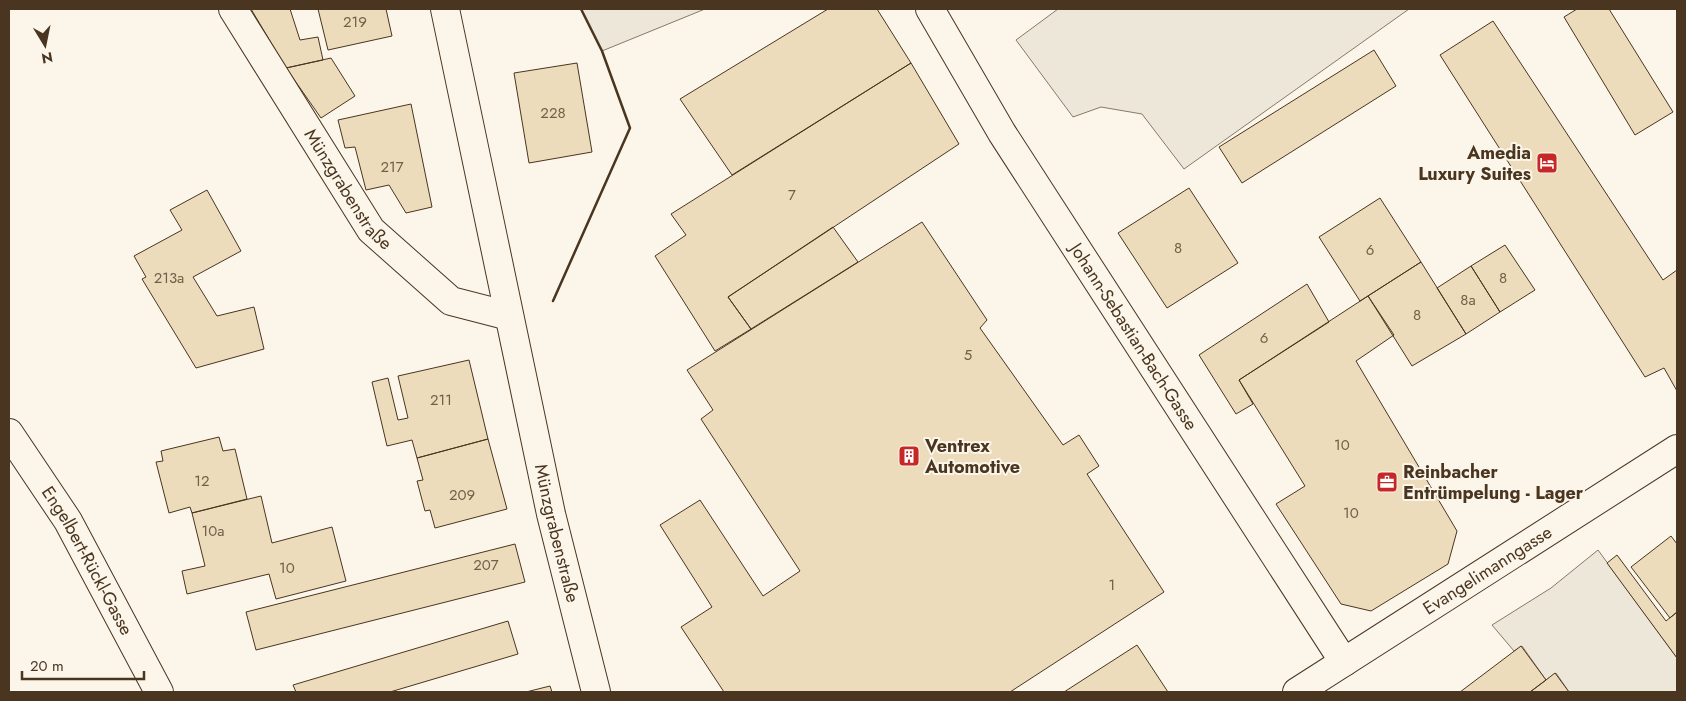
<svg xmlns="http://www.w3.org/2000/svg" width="1686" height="701" font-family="Jost,sans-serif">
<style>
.parking{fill:#ede7d9;stroke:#887966}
.building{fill:#ecdcbc;stroke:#4a3520}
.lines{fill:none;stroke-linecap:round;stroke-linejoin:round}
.minor-casing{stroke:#4a3520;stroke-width:30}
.major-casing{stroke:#4a3520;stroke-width:30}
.minor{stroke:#fbf6e9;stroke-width:28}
.major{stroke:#fbf6e9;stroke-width:28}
.wall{stroke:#4a3520;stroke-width:2.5}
.labels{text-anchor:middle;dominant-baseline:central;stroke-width:4;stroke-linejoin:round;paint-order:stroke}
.number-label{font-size:15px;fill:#725f47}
.poi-label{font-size:18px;font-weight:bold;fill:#4a3520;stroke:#fbf6e9;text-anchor:start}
.street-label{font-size:18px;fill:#4a3520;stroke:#fbf6e9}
</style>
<rect width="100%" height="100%" fill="#fbf6e9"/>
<!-- parking -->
<path class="parking" d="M581,9h124l-103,42z
M1058,9h351l-225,160 -42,-55 -41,-7 -28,10 -57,-77z
M1598,550l79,108v34h-108l-13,-19 -10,7 -24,-34 -8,5 -22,-26 59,-37z"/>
<!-- building -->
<path class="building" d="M251,9h39l10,31 18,-3 5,23 -37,8z
M318,9h68l6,27 -64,14z
M828,9h49l34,54 -179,112 -52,-76z
M1577,9h32l64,103 -38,23 -71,-118z
M1493,21l170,259 14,-10v121l-13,-23 -19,9 -205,-322z
M1374,50l22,36 -154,97 -23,-36z
M331,58l24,38 -34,22 -35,-50z
M577,63l15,89 -63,11 -15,-90z
M911,63l48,81 -231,153 23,32 -36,22 -60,-95 31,-21 -15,-21z
M411,104l21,103 -26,6 -17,-28 -23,5 -11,-43 -10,1 -7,-28z
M1189,188l49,75 -71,45 -49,-75z
M207,190l34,61 -48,26 24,39 37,-9 10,42 -68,19 -54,-89 4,-2 -12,-21 48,-26 -12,-20z
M1380,198l41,64 -61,39 -41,-64z
M922,222l65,98 -7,8 83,117 16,-10 20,31 -12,8 77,118 -154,100h-286l-43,-65 31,-20 -52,-82 40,-25 63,96 37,-25 -99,-152 12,-9 -26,-40z
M833,227l25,35 -107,67 -23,-32z
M1505,245l30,45 -35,22 -29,-46z
M1421,262l45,72 -54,32 -44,-70z
M1471,266l29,46 -34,22 -29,-46z
M1307,284l22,38 -90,58 14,24 -17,10 -37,-59z
M1368,296l26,39 -38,26 101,170 -9,33 -77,47 -30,-7 -65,-100 29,-18 -66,-106z
M469,360l19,79 -71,19 -5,-18 -25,6 -15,-64 16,-4 10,42 10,-2 -10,-42z
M219,437l4,14 12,-2 12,50 -55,14 -2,-6 -21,6 -13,-51 7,-1 -2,-10z
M488,439l19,70 -72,19 -5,-18 -5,1 -8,-30 6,-1 -6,-22z
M261,496l11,47 60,-16 14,54 -70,18 -7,-25 -82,20 -5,-23 23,-5 -13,-53z
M1671,536l6,8v68l-7,6 -39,-51z
M515,544l10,38 -269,68 -10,-38z
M1617,555l49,66 11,-9v46l-70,-95z
M508,621l10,33 -128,38h-94l-3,-7z
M1137,645l31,47h-104z
M1521,646l25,34 -16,12h-70z
M1555,673l14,19h-39l16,-12z
M550,686l2,6h-26z"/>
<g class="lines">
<!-- minor casing -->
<g class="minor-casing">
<g id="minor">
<path id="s1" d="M233,9l138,221 80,71 58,15"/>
<path id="s2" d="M930,9l72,124 342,529"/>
<path id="s3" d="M9,433l59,88 91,171"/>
<path id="s4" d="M1297,692l380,-243"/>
</g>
</g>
<!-- major casing -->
<g class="major-casing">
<g id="major">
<path id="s5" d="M445,9l106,505 45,178"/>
</g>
</g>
<!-- minor -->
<use href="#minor" class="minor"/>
<!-- major -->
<use href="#major" class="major"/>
<!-- wall -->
<path class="wall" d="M553,301l77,-173 -28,-77 -21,-42"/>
</g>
<!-- icons -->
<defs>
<g id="hotel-square" transform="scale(1.125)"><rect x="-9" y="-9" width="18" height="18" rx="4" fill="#c62828" stroke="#fbf6e9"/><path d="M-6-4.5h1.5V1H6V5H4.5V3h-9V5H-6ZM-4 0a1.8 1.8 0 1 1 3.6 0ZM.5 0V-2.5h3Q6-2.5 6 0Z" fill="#fff"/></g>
<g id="building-square" transform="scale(1.125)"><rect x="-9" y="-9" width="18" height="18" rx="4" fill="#c62828" stroke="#fbf6e9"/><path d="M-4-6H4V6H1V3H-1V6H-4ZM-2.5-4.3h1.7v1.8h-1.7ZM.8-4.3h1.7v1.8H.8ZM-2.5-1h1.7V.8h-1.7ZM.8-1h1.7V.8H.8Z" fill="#fff"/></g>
<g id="office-square" transform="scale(1.125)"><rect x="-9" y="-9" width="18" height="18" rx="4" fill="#c62828" stroke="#fbf6e9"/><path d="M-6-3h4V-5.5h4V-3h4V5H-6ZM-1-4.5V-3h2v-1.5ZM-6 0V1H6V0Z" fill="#fff"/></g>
</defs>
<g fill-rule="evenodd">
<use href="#hotel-square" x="1547" y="163"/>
<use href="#building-square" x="909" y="456"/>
<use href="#office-square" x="1387" y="482"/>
</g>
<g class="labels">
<!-- number labels -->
<g class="number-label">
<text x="355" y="22">219</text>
<text x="553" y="113">228</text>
<text x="392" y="167">217</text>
<text x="792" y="195">7</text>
<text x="1178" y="248">8</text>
<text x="1370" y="250">6</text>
<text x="169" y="278">213a</text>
<text x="1503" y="278">8</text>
<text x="1468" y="300">8a</text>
<text x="1417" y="315">8</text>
<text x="1264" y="338">6</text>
<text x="968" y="355">5</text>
<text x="441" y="400">211</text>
<text x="1342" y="445">10</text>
<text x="202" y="481">12</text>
<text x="462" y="495">209</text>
<text x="1351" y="513">10</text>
<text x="213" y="531">10a</text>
<text x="486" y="565">207</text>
<text x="287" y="568">10</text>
<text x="1112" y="585">1</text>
</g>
<!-- poi labels -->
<g class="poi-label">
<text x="1531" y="153" text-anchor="end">Amedia<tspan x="1531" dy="21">Luxury Suites</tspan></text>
<text x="925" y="446">Ventrex<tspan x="925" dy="21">Automotive</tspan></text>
<text x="1403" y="472">Reinbacher<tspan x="1403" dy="21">Entrümpelung - Lager</tspan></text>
</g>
<!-- street labels -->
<g class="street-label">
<text stroke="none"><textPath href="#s1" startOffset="214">Münzgrabenstraße</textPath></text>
<text stroke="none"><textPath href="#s2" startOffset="386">Johann-Sebastian-Bach-Gasse</textPath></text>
<text stroke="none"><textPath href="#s5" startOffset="536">Münzgrabenstraße</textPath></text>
<text stroke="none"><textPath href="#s3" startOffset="150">Engelbert-Rückl-Gasse</textPath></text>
<text stroke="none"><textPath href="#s4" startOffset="226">Evangelimanngasse</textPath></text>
</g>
</g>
<!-- border -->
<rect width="1686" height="701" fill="none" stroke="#4a3520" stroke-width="20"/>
<!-- north arrow -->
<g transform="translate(45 45) rotate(170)" stroke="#fbf6e9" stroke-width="4" paint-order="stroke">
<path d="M0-4L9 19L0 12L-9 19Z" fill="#4a3520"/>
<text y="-8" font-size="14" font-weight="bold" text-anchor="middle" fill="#4a3520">N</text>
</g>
<!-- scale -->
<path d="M22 671v8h122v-8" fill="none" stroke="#4a3520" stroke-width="2.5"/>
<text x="30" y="671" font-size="15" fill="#4a3520" stroke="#fbf6e9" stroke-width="4" paint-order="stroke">20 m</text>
</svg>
